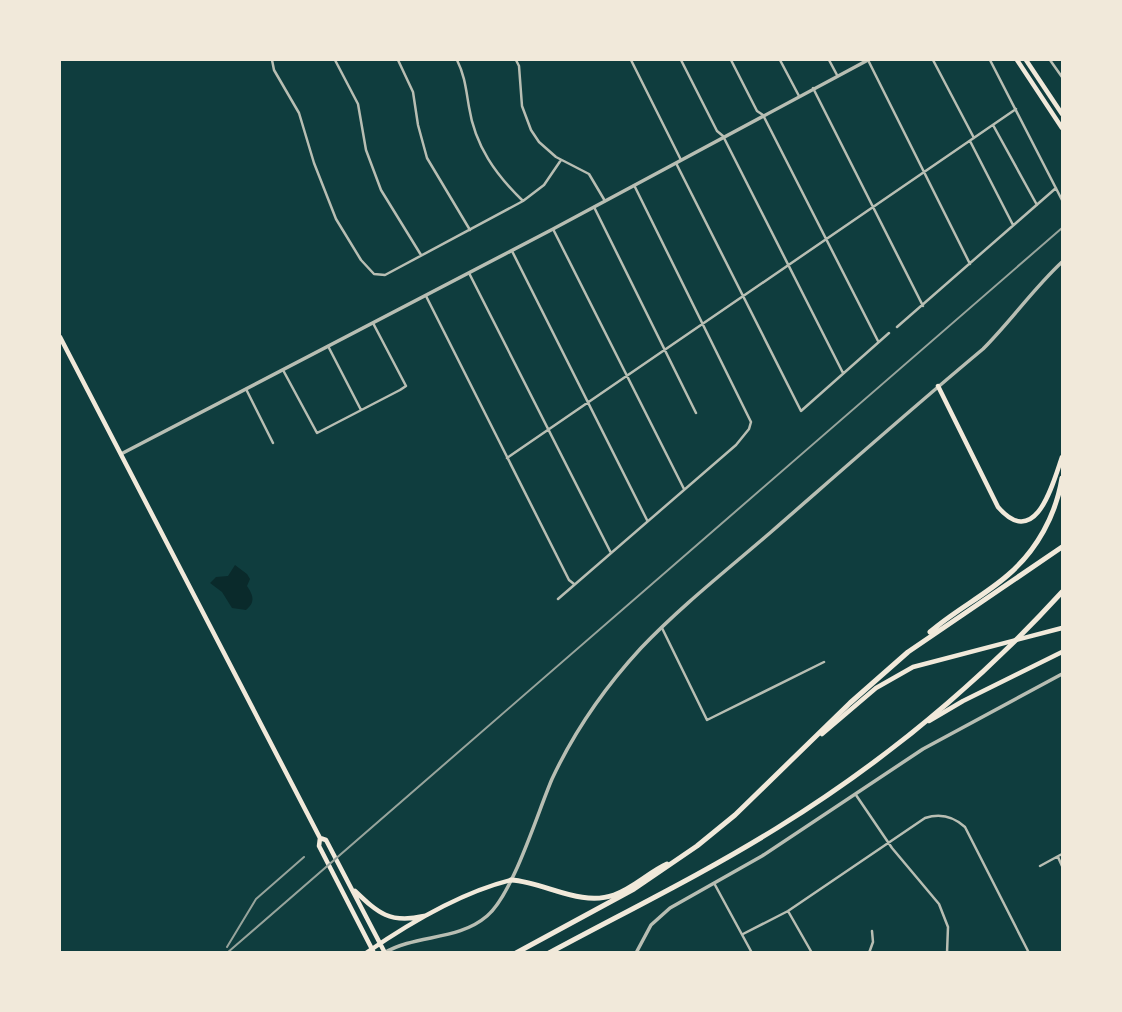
<svg xmlns="http://www.w3.org/2000/svg" width="1122" height="1012" font-family="Helvetica,sans-serif">
<style>
.water{fill:#0a2a2b}
.lines{fill:none;stroke-linecap:round;stroke-linejoin:round}
.minor{stroke:#b8beb3;stroke-width:2.5}
.tertiary{stroke:#b8beb3;stroke-width:3.5}
.secondary{stroke:#f1e9da;stroke-width:4.5}
.primary{stroke:#f1e9da;stroke-width:4.5}
.trunk{stroke:#f1e9da;stroke-width:5}
.rail{stroke:#97a49c;stroke-width:2}
</style>
<rect width="100%" height="100%" fill="#0f3d3e"/>
<!-- water -->
<path class="water" d="M235,565l12,9 3,5 -3,7c6,9 9,16 -1,24l-14,-2 -10,-16 -12,-9 6,-6 12,-1z"/>
<g class="lines">
<!-- minor -->
<path class="minor" d="M272,60l2,10 25,43 15,50 22,56 25,41 13,14 11,1 138,-74 21,-16 17,-25
M335,60l23,44 8,46 15,40 40,65
M398,60l15,32 5,33 9,33 43,72
M457,60c8,16 9,30 12,47 6,39 27,68 54,94
M516,60l3,6 3,40 9,24 8,12 17,15 33,17 16,27
M631,60l50,100
M681,60l36,71 6,5 120,237
M731,60l26,51 6,4 115,226
M780,60l19,36
M829,60l8,15
M868,60l102,204
M933,60l41,78
M990,60l72,140
M1050,60l12,17
M813,88l110,218
M993,125l44,80
M970,141l43,84
M676,163l125,248 88,-78
M594,207l102,206
M553,229l131,260
M512,251l135,269
M469,273l142,280
M426,296l143,284 5,4
M897,327l159,-139
M328,346l33,64
M283,370l34,63 83,-43 6,-4 -33,-63
M246,389l27,54
M507,458l509,-349
M558,599l178,-154 13,-16 2,-7 -117,-237
M662,628l45,92 117,-58
M856,795l36,53 47,56 9,23 -1,26
M1058,857l4,9
M1040,866l22,-12
M714,883l38,70
M788,911l24,42
M743,934l45,-23 137,-93c15,-5 28,-2 40,9l64,126
M869,953l4,-11 -1,-11"/>
<!-- tertiary -->
<path class="tertiary" d="M121,454l432,-225 315,-169
M384,953c32,-19 74,-12 103,-37 26,-22 50,-102 65,-137 22,-47 54,-93 89,-131 40,-42 86,-78 130,-116 70,-61 140,-123 212,-183 28,-28 50,-60 79,-87
M636,953l15,-28 19,-17 92,-52 161,-107 139,-75"/>
<!-- secondary -->
<path class="secondary" d="M60,337l260,501 -1,8 55,107
M320,838l6,2 59,113
M355,891c23,22 35,33 69,25
M366,953c42,-29 96,-61 145,-73"/>
<!-- primary -->
<path class="primary" d="M1017,60l45,68
M1026,60l36,54
M938,386l60,121c38,44 55,-24 64,-50
M929,721l34,-20 99,-49
M822,734l54,-46 37,-21 149,-39"/>
<!-- trunk -->
<path class="trunk" d="M930,632c24,-21 54,-36 78,-57 29,-25 48,-60 54,-97
M511,880c34,2 69,27 103,15 20,-7 35,-23 53,-31
M516,953l118,-64 63,-43 38,-31 115,-112 58,-51 154,-105
M549,953c76,-41 154,-79 228,-125 105,-65 202,-145 285,-236"/>
<!-- rail -->
<path class="rail" d="M227,947l29,-48 48,-42
M227,953l835,-725"/>
</g>
<!-- border -->
<rect width="1122" height="1012" fill="none" stroke="#f1e9da" stroke-width="122"/>
</svg>
